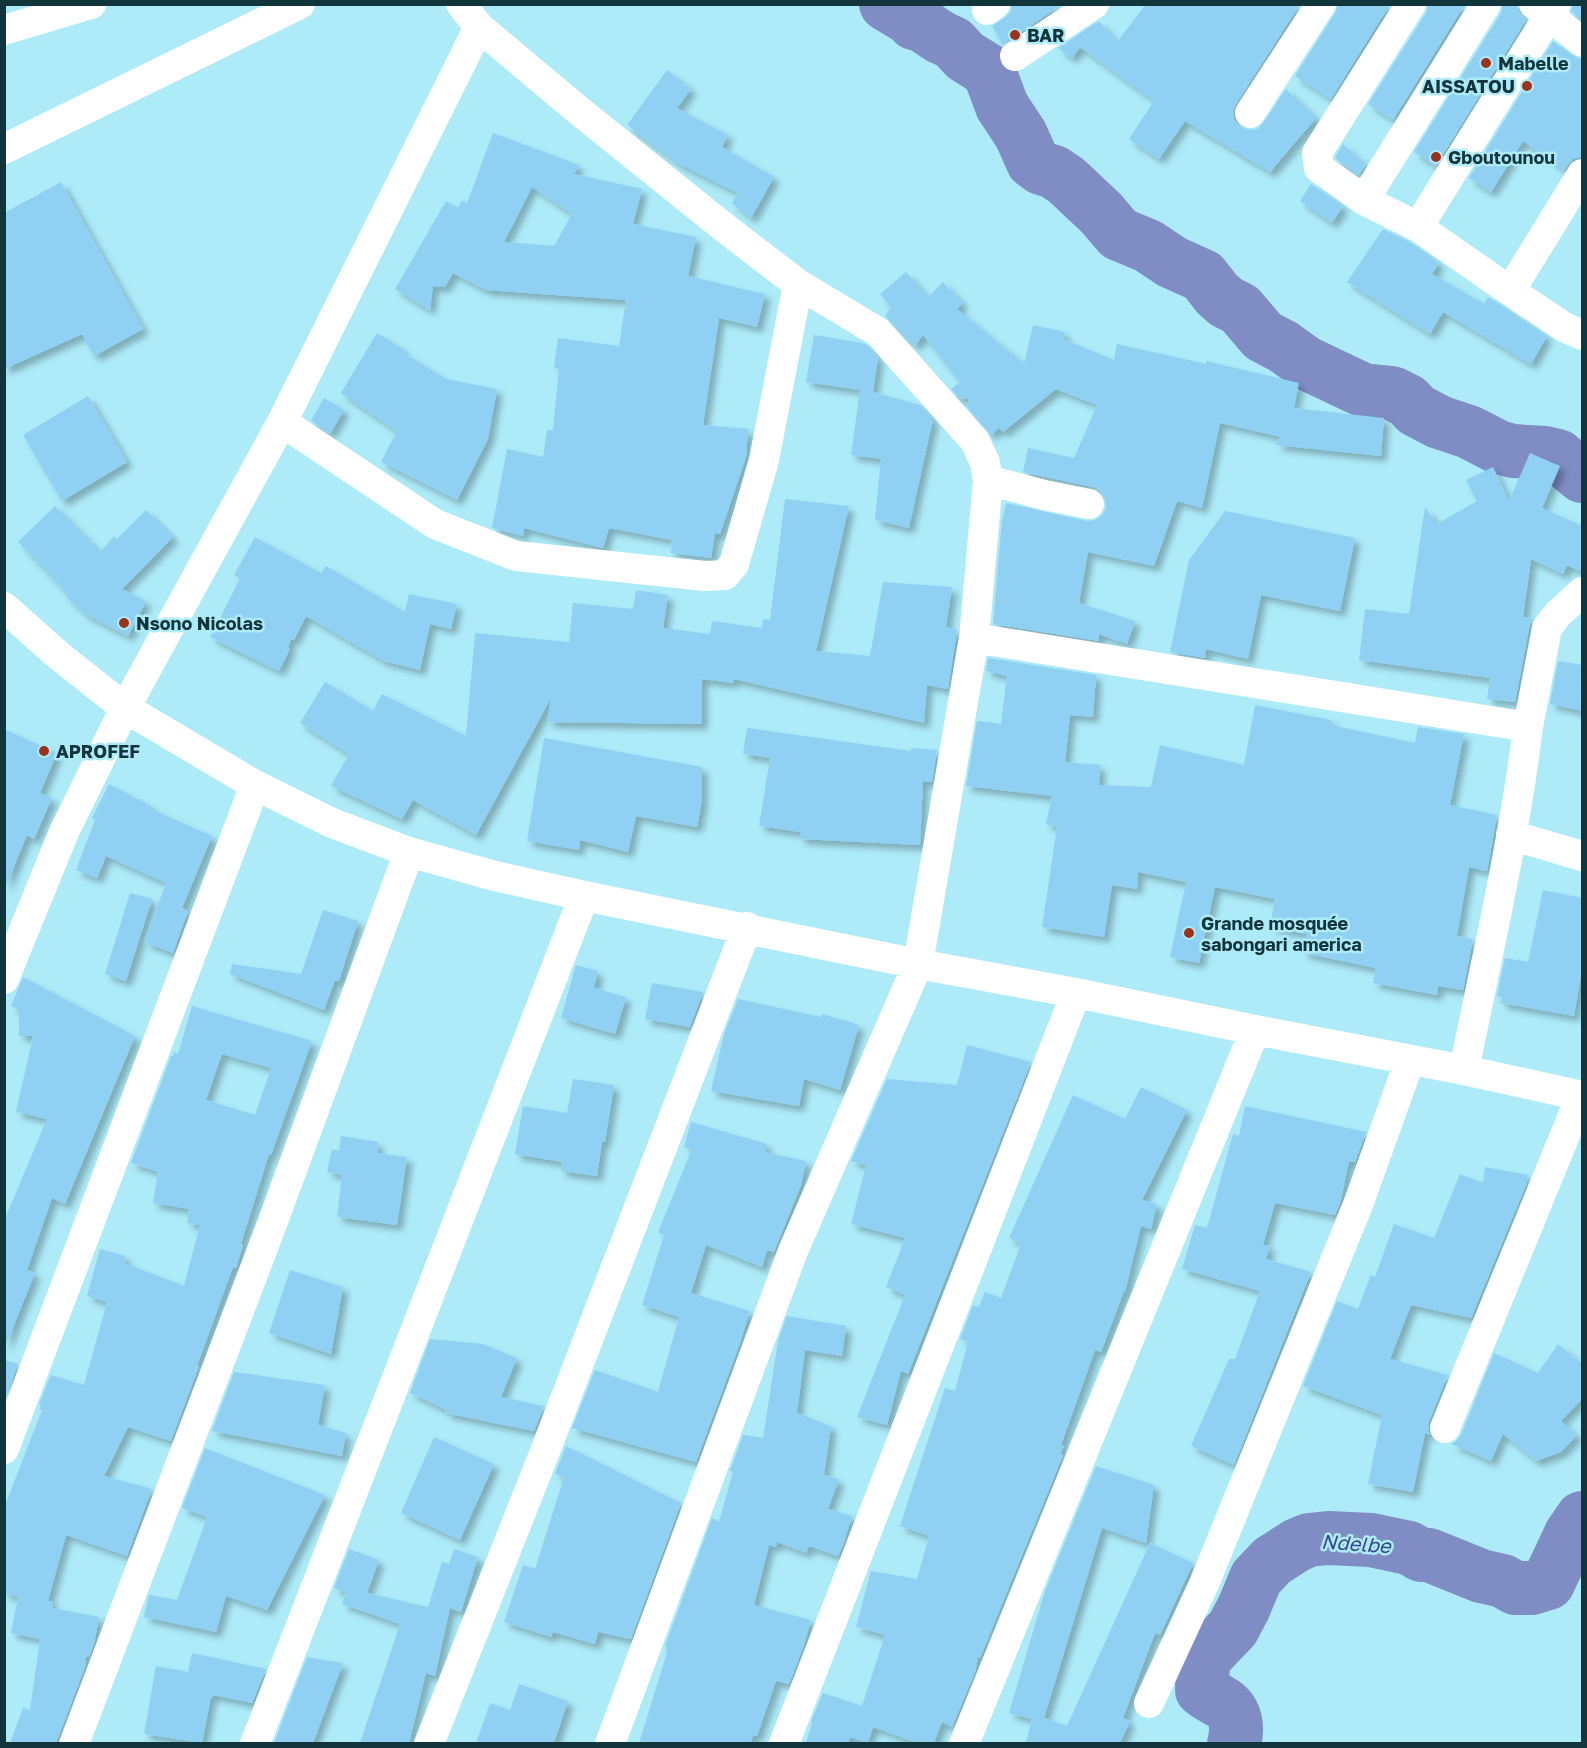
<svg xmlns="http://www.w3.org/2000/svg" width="1587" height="1748" font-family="'Golos Text',sans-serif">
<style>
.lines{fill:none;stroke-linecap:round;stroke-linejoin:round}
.river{stroke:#808dc4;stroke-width:54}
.building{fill:#90d0f3;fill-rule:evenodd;filter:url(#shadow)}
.minor{stroke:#fff;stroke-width:30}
.poi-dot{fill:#9b321c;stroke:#adebf9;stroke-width:2}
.labels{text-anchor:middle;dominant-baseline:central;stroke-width:5;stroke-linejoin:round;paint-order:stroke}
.poi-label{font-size:18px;font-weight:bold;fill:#12343b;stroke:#adebf9;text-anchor:start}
.water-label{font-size:20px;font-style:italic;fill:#3b478c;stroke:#adebf9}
</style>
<defs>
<filter id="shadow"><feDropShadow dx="5.5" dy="5.5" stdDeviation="3" flood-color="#0004"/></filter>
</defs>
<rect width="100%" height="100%" fill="#adebf9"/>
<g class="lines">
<!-- river -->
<path class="river" d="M886,4l25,15 3,4 8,2 18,12 13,6 12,13 24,15 13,35 19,29 12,27 8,6 13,4 13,9 34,32 18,21 29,12 24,16 31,14 14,18 9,8 14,7 23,27 21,11 22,16 57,27 29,3 16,8 8,9 23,12 30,10 29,15 15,4 32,2 13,3 24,20
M1234,1744c2,-8 3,-16 1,-24 -5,-19 -19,-18 -33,-30l1,-27 4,-8 26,-27 11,-21 12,-29 16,-17 25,-16 12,-5 19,-2 43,2 38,8 12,7h8l52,21 22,5 12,7h17l16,-5 23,-49 11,-16"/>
</g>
<!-- building -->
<path class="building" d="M1012,4h50l-59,41 -11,-19 14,-9 5,-6z
M1146,4h154l-64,100 -3,7 1,9 6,7 8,3 9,-1 7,-7 22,-33 30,29 -46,54 -85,-51 -26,38 -30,-20 25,-38 -74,-54 -8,11 -14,-10 41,-27 18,21z
M1338,4h52l-59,95 -36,-23 40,-63z
M1428,4h37l-72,116 -25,-16 58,-91z
M1503,4h14l1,7 8,9 -90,146 -22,-14 87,-139z
M1573,4h9v16l-11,-9z
M1553,41l19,15 10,3v98l-9,2 -9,11 -41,-29 -32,51 -22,-14z
M667,70l24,19 -14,19 51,27 -6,12 52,30 -23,41 -19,-15 6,-10 -59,-29 -52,-39z
M493,133l86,32 -5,9 68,15 -9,35 63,13 -8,39 77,18 -8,33 -38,-9 -16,107 45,4 -2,28 -26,77 -5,-1 -4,25 -40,-5 1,-13 -63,-12 -6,20 -79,-20 -1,8 -31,-8 15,-79 36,8 4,-27h6l6,-61 -5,-1 4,-30 61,8 7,-46 -140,-10 -33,-17 -8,14 -12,-1 -3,24 -35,-21 51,-88 12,7 4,-8 5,3zM532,187l40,27 -18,32 -50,-4z
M1343,144l22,21 -6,10 -24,-17z
M61,182l82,147 -49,27 -12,-22 -78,35v-156z
M1311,184l32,22 -11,17 -32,-22z
M1383,229l26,13 30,21 -7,11 52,30 4,-7 59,39 -16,28 -88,-52 -13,22 -83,-52z
M906,272l22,25 15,-15 20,21 -6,6 67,55 9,-39 32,7 -2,7 51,21 3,-16 89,20v-3l93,22 -5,25 90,10 -3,38 -106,-11 6,-8 -61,-14 -18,85 -25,-7 -23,65 -66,-14 -9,51 56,18 -8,23 -28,-10v7l-106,-17 9,-103 4,-18 80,18 9,-1 7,-5 4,-7 -1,-10 -5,-7 -7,-4 -70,-15 5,-24 46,10 23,-53 -41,-16 -53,43 -4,-4 -8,7 -23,-27 1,-9 -10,-1 -8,-9 9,-7 -37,-47 -8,11 -30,-30 6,-9 -11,-13z
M377,333l26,16 -1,3 44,27 51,10 -9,50 -31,61 -76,-38 16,-31 -56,-38z
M814,335l48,8 5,2 11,13 -5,34 47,13 13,14 -24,109 -34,-8 6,-61 -30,-4 9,-65 -54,-8z
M88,396l39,66 -65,39 -39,-66z
M324,398l20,12 -14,24 -19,-14z
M1530,453l30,13 -18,42 40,18v46l-15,-7 -4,9 -32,-15 -8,58 8,1 -16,84 -28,-3 3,-21 -131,-18 6,-51 44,5 16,-107 12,17 40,-23 -11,-21 27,-13 16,34z
M785,499l64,7 -33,145 54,5 13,-74 69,5 -6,40 11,3 -9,59 -21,-4 -3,38 -190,-44 -1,4 -31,-4v45l-155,-2 4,-24 -75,137 -63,-35 -11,19 -71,-33 18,-32 -49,-31 25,-41 48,29 9,-17 84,42 9,-103 94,9 4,-39 60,6 3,-19 32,5 -5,33 47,6 2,-13 50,7 1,-9 7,1z
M55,506l45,46 14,-16 3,3 29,-29 27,27 -51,52 24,12 -18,35 -41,-21 -22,-20 2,-2 -49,-51z
M1225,511l130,27 -15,73 -79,-16 -13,64 -42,-10 -1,9 -35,-6 19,-92z
M255,537l66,36 5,-7 79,46 4,-18 48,10 -6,25 -21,-5 -10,46 -36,-9 -78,-45 -12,24 -3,-1 -3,9 2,1 -11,22 -43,-21 -26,-13 30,-58 -6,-4z
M988,658l108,17 -3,42 -23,-2 -5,47 35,3 -1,20 52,2 9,-42 84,20 11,-60 76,15v5l84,18 3,-16 46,7 -14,71 47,10 -10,56 -18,-4 -12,69 16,3 -10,51 -25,-4 -1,9 -64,-12 3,-15 -73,-15 4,-19 -37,-7 5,-28 -60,-12 -16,76 -29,-6 16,-75 -48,-10 -1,17 -25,-4 -8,52 -62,-10 15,-100 -11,-3 6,-28 -86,-10 11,-65 24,3 6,-48 -21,-5z
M1558,661l24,4v46l-32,-7z
M747,728l164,23v-3l26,2 -5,32 -9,-1 -3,64 -120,-6v-7l-41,-6 11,-68 -27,-4z
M4,729l53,24 -17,40 12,5 -18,41 -7,-4 -22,53z
M544,738l158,29v33l-5,27 -61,-11 -8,36 -48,-12 -1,10 -52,-9z
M109,784l42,22v3l61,27 -30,72 6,3 -15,42 -29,-11 22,-59 -60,-27 -9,22 -21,-8 19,-50 -3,-2z
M1543,890l39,8v71l-8,47 -73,-13 1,-6 -5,-1 8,-38 23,4z
M130,893l22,6 -26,82 -21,-7z
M323,910l35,11 -19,60 -4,-1 -11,30 -94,-36 2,-10 69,10z
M576,965l22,6 -4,17 32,9 -11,37 -54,-16z
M23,977l112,59 -70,168 -13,-6 -25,72 8,3 -30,74 -1,-126 43,-102 -31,-7 17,-76h-14v-27l-8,-3z
M652,983l51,9 -13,35 -45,-8z
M738,999l83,18 1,-3 37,11 -19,65 -36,-11 -5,27 -88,-15 13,-57z
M192,1006l120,35 -41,114 -2,-1 -28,90 2,1 -7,23 -3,-1 -36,99h2l-28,75 -43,-14 -24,49 48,13 -25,67 -61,-21 -18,66 5,1 -1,6 47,9 -5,27 -5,13h-3l-1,10 -29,76h-46l13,-35 7,2 10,-71 -29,-6 7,-36 -14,-4v-85l38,-98 -2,-1 1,-4 -2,-1 12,-29 33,10 23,-83 -20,-6 13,-47 25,7 -1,7 60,23 16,-61 -13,-2 2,-14 -36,-6 5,-31 -27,-9 40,-107h2l1,-4 4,2zM222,1054l49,14 -16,47 -49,-15z
M967,1045l64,17 -123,312 -7,-3 -14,54 -30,-8 48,-122 -19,-8 19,-49 -54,-14 15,-59 -15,-4 36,-82 70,6z
M573,1079l41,6 -9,57h-3l-5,34 -36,-5 1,-9 -47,-8 8,-48 44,7z
M1141,1087l46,23 -45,90 15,4 -6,25 -10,-3 -16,66 -1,-1 -23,61 -6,-2 -34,95 3,1 -4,8 3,1 -83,203 -2,-1 -3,15 -23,55 -10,-5 -8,21h-17l-44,-16 -5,16 -18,-6 -2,6h-42l6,-19h-1l1,-5 11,-26 39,13 23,-71 -29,-8 15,-56 46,8 12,-43 -29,-10 45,-138 10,3 13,-49 -8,-3 13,-34 6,2 6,-15 16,6 20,-54 -12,-6 64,-143 52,24z
M1245,1106l121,26 -11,30 -6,-1 -8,39 -6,15 -60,-12 -12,42 7,1 -4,13 45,13 -77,193 -43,-19 38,-87h6l25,-68 -78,-22 13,-44 12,3 26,-94 6,2z
M691,1122l76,22 -2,8 41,9 -5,24 -19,47 -8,20 -7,-2 -5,17 -56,-22 -15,48 59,18 -10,32 -44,119 -124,-34 23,-58 63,22 21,-75 -37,-12 22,-70 -6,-3 34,-83 -8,-2z
M341,1136l37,6 -1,11 30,4 -10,68 -60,-8 5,-42 -15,-3 5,-23 7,2z
M1485,1167l43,8 -2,10 -55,133 -60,-13 -21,54 58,16 -19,46 -1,9 2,5 -5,-2 -12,59 -45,-8 14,-69 -79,-29 34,-85 21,8 13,-34 4,2 19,-53 40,14 26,-64 23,9z
M290,1270l53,17 -12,67 -62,-21z
M787,1316l59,10 -4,30 -37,-6 -8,63 34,13 -7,49 15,4 -11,30 24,7 -9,29 -5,11 -29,-10 -3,7 -29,-11 -1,5 -7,-2 -15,60 57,15 -7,25 -15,39 -13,-3 -19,55 -4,-1 -2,8h-112l27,-87 1,-9 -2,-1 47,-128 7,4 14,-50 -3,-1 13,-36 20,3 15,-97z
M430,1339l53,5 34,14 -16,39 43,9 -10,25 -89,-18 2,-3 -37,-17z
M1558,1344l24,20v35l-21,22 16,14 -16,17 -25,9 -33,-27 -12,27 -40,-17 5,-3 5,-6 33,-82 44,20z
M4,1360l14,4 -11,30 -3,-1z
M234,1372l91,13 -7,40 28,8 -4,23 -130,-25z
M434,1437l60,27 -34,76 -59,-27z
M566,1446l115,57 -50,136 -33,-7 -3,12 -42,-12 -2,5 -47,-15 19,-57 12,4 29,-92 -9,-3z
M205,1448l120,47 -58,115 -41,-14 -10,36 -72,-15 5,-22 28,5 30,-83 -25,-9z
M1096,1466l58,19 -8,58 -44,-15 -58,190 23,8 83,-183 43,20 -33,72 -5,-2 -32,85 7,3 -10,22h-94l6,-24 -23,-6 36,-122z
M349,1549l30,11 -12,33 61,14 14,-45 7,2 5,-15 24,8 -17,55 -11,-4 -15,68 -9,-3 -17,70h-49l40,-119 -58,-20 4,-12 -12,-4z
M192,1653l74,16 -14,34 -39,-8 -1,3 -1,-1 -9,46 -58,-9 12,-68 32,6z
M307,1657l36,6 -30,80h-39z
M519,1684l49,17 -14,42h-78l14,-40 20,7z"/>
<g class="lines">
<!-- minor -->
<path class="minor" d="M461,4l18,23 99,83 148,119 72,55 80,48 97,109 10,22 3,17 56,15 45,9
M1411,4l-94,149 2,15 45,32 54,27 92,64 54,36 18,8
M1534,4l48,38
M987,10l8,-6
M4,30l87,-26
M1015,56l79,-52
M1250,113l71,-109
M4,149l296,-145
M1364,200l122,-196
M1418,227l138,-223
M1510,291l72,-117
M282,422l153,102 81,32 189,20 20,-1 9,-11 30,-104 34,-176
M4,607l54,48 67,53 130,77 77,38 77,29 82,23 93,21 334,68 158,29 179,37 209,40 118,26
M974,638l554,89c-14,115 -41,229 -64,343
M1528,727l19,-99 11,-14 24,-22
M1511,835l71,21
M4,979l60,-147 61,-124 157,-286 197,-395
M1445,1428l136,-332
M4,1449l251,-664
M1149,1703l55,-119 155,-382 51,-142
M74,1744l198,-520 137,-372
M255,1744l329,-848
M429,1744l115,-290 203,-527
M610,1744l183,-493 125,-287 56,-326 14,-158
M784,1744l292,-751
M964,1744l291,-714"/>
</g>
<!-- markers -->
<g class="poi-dot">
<circle cx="1015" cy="35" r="6"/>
<circle cx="1486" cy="63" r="6"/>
<circle cx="1527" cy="86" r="6"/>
<circle cx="1436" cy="157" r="6"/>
<circle cx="124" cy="623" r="6"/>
<circle cx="44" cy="751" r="6"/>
<circle cx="1189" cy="933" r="6"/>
</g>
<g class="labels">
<!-- poi labels -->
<g class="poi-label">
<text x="1027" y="35">BAR</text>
<text x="1498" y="63">Mabelle</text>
<text x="1515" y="86" text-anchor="end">AISSATOU</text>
<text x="1448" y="157">Gboutounou</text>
<text x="136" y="623">Nsono Nicolas</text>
<text x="56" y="751">APROFEF</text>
<text x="1201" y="923">Grande mosquée<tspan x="1201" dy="21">sabongari america</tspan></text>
</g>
<!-- water labels -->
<g class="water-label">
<text transform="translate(1356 1543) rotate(4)">Ndelbe</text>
</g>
</g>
<!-- border -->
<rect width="1587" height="1748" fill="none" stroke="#12343b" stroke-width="12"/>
</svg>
